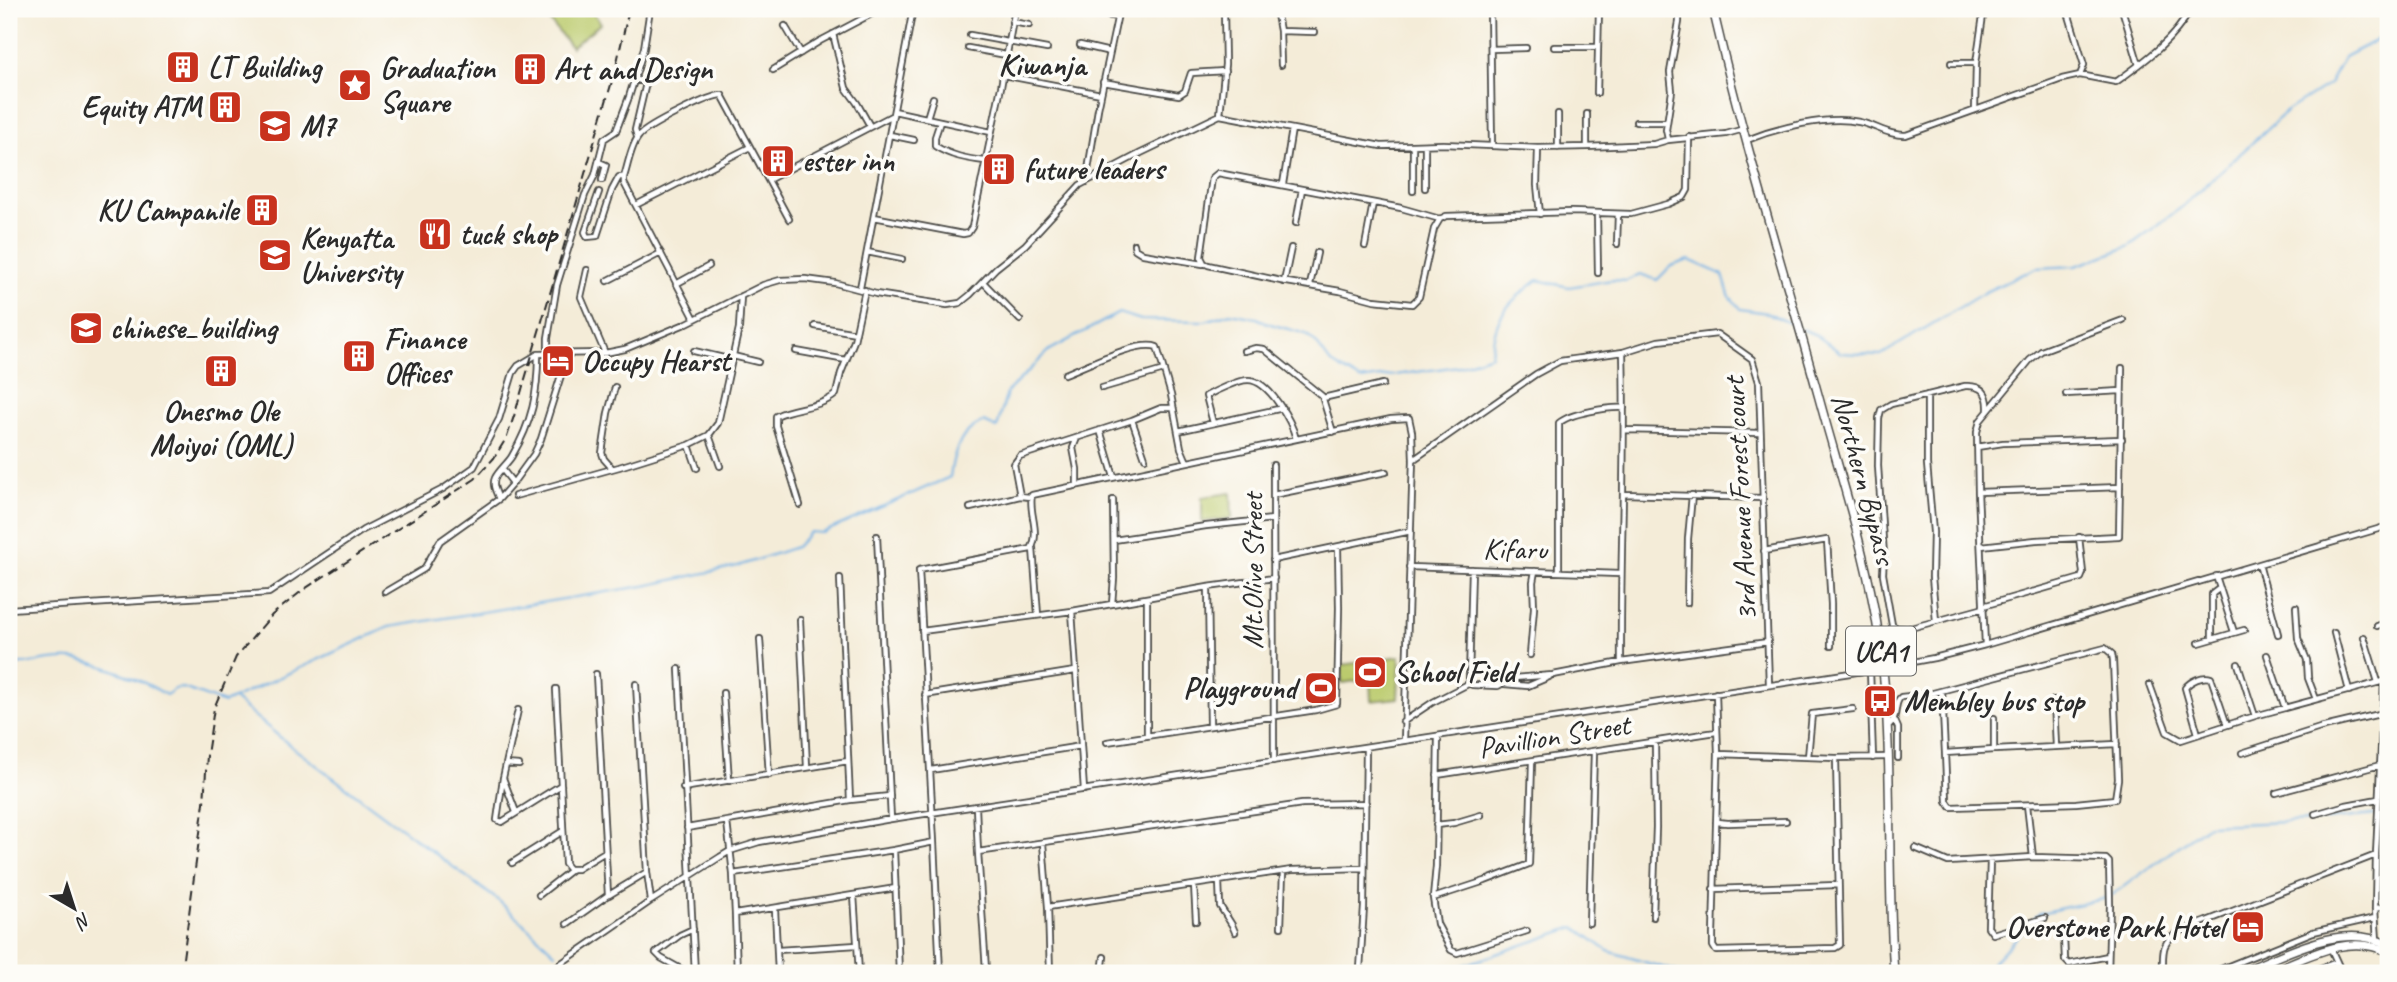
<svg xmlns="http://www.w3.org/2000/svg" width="2397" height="982" font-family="Caveat,sans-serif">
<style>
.green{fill:#bbcb6d;stroke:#737b4c;stroke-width:2}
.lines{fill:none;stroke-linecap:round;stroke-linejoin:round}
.stream{stroke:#72b1e5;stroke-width:2}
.street-casing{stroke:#494845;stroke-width:8}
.primary-casing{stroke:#494845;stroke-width:10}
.street{stroke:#fff;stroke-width:4.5}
.primary{stroke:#fff;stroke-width:7}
.rail{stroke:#2b2b2b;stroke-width:2;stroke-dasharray:10 5;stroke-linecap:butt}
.labels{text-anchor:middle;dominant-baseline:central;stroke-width:7;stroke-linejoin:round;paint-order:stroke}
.shield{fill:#fdfcf7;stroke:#6a6a68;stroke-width:2}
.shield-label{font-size:28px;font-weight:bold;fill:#2b2b2b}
.poi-label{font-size:30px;font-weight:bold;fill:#2b2b2b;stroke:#fdfcf7;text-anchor:start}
.street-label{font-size:30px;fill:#2b2b2b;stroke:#fdfcf7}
.neighbourhood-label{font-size:32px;font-weight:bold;fill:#2b2b2b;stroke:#fdfcf7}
</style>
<rect width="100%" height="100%" fill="#fdfcf7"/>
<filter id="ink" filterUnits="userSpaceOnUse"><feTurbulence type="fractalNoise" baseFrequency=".0143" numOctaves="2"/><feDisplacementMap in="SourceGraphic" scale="14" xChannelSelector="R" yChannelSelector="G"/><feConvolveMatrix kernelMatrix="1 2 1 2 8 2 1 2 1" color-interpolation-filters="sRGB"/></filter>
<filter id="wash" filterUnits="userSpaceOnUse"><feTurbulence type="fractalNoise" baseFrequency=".00686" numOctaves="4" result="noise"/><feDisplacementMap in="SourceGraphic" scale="28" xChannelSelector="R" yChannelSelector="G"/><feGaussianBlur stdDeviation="1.57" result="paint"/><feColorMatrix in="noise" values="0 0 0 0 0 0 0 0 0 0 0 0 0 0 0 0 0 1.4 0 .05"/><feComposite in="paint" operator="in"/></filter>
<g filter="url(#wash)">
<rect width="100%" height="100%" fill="#f4ecd8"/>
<!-- green -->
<path class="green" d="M540,9h50l11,14 -30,24z
M1231,493l1,25 -30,4v-25z
M1400,656l-2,42 -27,3 -1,-22 -28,4v-18z
M1333,675l1,21 -4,5 -10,1 -1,-3 -9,1 -2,-21z"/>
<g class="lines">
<!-- stream -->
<path class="stream" d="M1802,329l14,6 25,18 40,2 104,-63 51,-24 40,-2 52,-19 54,-40 105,-96 42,-27 15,-27 44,-23
M9,664c19,2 35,-5 54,-5 25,-2 82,22 103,36l9,-6 8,-1 41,15 165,-76 255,-41 94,-20 58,-19 14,-15 12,1 128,-56c3,-23 9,-46 34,-55l13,6 10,-36 43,-42 69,-37 22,7 64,1 25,-8 27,5 10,5 39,11 10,9 14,19 30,18 99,-14 32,-11c4,-41 16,-51 47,-75l31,7 43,-7 14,1 14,-7 17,6 14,-14 18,-6 34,15 6,20 11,14 28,4 26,12
M235,700l57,47 207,154 56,52
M2381,814l7,-1
M2112,895l96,-70 108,-4 58,-6
M2033,920l7,-7 67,-15
M1441,973l134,-46 33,24 74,22h37
M1983,973l46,-49"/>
</g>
</g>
<g filter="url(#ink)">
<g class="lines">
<!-- street casing -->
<g class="street-casing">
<path id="street" d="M1005,9l9,2
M1276,9l4,22 1,34
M1490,9l2,136
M2067,9l17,56 -4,10
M2122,9l17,56
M1095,13l22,4
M1012,22l17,3
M785,26l16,27
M1280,31l35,1
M833,34l13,54 11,15 13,23
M970,35l77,14
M1080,45l30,7
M1554,47h44
M968,48l38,7
M1491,49l35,-1
M1951,63h25
M773,70l47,-29 61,-32
M1003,75l98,19
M635,79l11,4 -11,47 2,7
M1103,82l76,13 6,-4 6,-18 34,-2
M1597,93l2,-84
M1975,110l1,-47 8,-54
M894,111l97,21
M1220,115l5,-51 -1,-55
M927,118l6,-20
M940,122l-5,15v9c16,10 32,13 50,15
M1636,122h31
M890,135l24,5
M1668,139l-2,-9 6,-39 -2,-19 9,-50v-13
M1747,140c30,-12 80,-25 112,-18 16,3 30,14 47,13l156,-56 18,-4 36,7c29,-21 58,-42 75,-73
M1413,145v46
M1425,145v43
M1587,147v-33
M1538,148l-1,37 3,29
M1558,148v-34
M599,162l7,3 -4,15
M768,180l21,39
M1086,182l12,-73 21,-100
M1283,184l9,-55
M599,192l-14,40 2,5 10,-1 15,-46 7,-13h5
M636,205l114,-58
M1597,213l1,60
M874,217l89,17 5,-1 4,-6 29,-140 14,-78
M1440,219l-6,10 -15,68 -7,7 -38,-4 -34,-9 -59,-10 -73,-16 -4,-2 -3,-6 11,-79 6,-5 183,35 39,11 6,-3 125,-4 60,2 37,-10 16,-7 4,-7 1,-53
M1296,223l6,-34
M1134,244l1,5 8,5 60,10
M1617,244l1,-30
M1365,246l8,-43
M867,252l35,7
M587,270l-6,27 24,56
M607,281l54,-28
M983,282l37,38
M1284,282l7,-34
M676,284l33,-18
M1310,285l7,-32
M860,288l53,-279
M695,319l-71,-136v-6c4,-12 7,-32 15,-41 8,-10 71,-41 83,-41l46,85 125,-65
M815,326l41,7
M694,351l38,9
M796,351l50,9
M1244,351l12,-3 8,1 58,47 11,36
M548,354v-16l9,-53 28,-90 10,-20 9,-36 12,-8 13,-34 15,-49 6,-39
M733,356l25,6
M1065,374c21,-8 72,-34 92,-27l14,48 10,53 6,14
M1102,388l62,-18
M2066,394l55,-3
M1927,395v69l6,68 -1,45 4,44
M1323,398l60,-14
M1132,420l13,38
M1213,423l-7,-27c9,-5 32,-16 42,-16 21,0 44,42 48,59
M1100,430l14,47
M1625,430l135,3
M1178,431l105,-23
M709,435l11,31
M689,445l8,23
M1977,447l26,-4 119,-4
M1413,460l123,-86 24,-13 63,-9 35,-11 59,-7 35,25 7,23 10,303
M1273,465l1,296
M612,468l-8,-9 -2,-6 6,-40 7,-26
M502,469l11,14
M1077,485v-16l-4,-21 4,-10
M1978,492l142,-5
M1624,494l138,4
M1273,495l113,-23
M515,496l104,-29 70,-22 20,-10 9,-12 21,-95 2,-32
M1030,497l-10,-1 -6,-32 6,-8 112,-36 29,-12h12
M499,499c-3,-7 -7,-14 -4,-21 4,-8 13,-15 17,-22 20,-34 26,-62 26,-102
M800,505l-24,-79v-10c19,-10 43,-7 60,-22l5,-21 13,-32 11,-51
M970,508l50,-12
M877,536l14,283
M1114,540l92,-14 67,-7
M1981,546l55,-6 83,-4 3,-168
M1033,548l5,67
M1764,551l63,-11 4,64v42
M1273,560l138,-29
M2259,564l19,70
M1409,567l211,7
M1472,569l-3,109 3,7 26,1 15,-8 40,-3 68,-13 147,-20
M1559,571v-148c11,-10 50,-16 65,-15
M2216,576l18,56
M840,578l10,222
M1208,587l2,139
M385,592l39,-23 16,-28 59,-42 14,-16 21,-29 7,-15 27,-86
M1147,599v137
M1687,603l1,-64 4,-44
M1112,604l2,-26 -1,-78
M1983,606l98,-28 2,-5 -4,-36
M2296,607l2,31 9,22 1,18 8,21
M1984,608l-77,21 -10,-1 -5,-3 -9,-51 1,-19 -6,-89 1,-48 2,-8 10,-6 74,-18c17,-1 24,7 23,24
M9,609l260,-16 94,-63 80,-41 31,-22 25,-48 14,-46 5,-7 20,-12 67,-1 20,-4 60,-25 78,-39 17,-5 25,-1 30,4 41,11 71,11 13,-2 10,-8 26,-27 29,-23 55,-60 61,-32 79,-38 161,31 62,-2 95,4 49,-1 67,-3 14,-4 58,-6 18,-5
M1072,611l12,179
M800,620l7,147
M2377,626l11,-4
M922,631l150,-20 136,-24 66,-9
M2334,633l15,58
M2364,637l14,45
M760,639l9,136
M2212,639v-45l8,-6
M2199,643l45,-13
M1985,645l-7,-153 -1,-60 3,-11 50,-61 11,-9 82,-31
M1530,655l4,-47 -1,-26 2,-11
M2267,655l18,53
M1621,662c-1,-103 5,-207 2,-310
M2238,664l17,52
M679,669l16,304
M1870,670l3,88
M636,684l11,188 4,29
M1504,684l24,2 21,-9
M2150,685l17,47 14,8 74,-24 129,-35
M556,689l9,175 4,5h8l28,-17
M1942,691l3,62
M723,693l6,88
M1716,693l2,61 -5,181v11l3,5 119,-3 5,-3 -4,-187 51,-1
M925,695l150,-24
M2054,700l2,47
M518,710l-15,68 -6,42 5,2 59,-37
M1895,721l3,7v30
M1403,722l30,-20 37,-19
M1887,724h3c9,-8 3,-21 11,-27l28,-3 176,-46 7,6 1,6 5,119 -3,20 -39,4 -125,4 -4,-6 -2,-48 49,-3v-32
M2198,734l-13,-46c5,-7 18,-13 26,-10l16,47
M1438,736l-2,130 -3,32 4,26 14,26 6,3 70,-22
M1107,742l209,-32 21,-6 2,-96 -1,-61
M1995,750l122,-6
M2242,753l78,-25 68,-16
M1718,754l118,4
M1808,757l4,-43 41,-5
M506,764l13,1
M931,770l150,-24
M1437,775l279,-43
M503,778l13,34
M683,788l165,-27
M2276,793l104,-28
M2027,805l6,52 73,2 3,3 1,43 -2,68
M976,807l2,45 324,-48 64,-1
M2315,814l31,-9 32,-6
M727,822l6,52 2,40
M1716,822l12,1 58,-2
M1436,825l18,-2 27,-8
M687,828l163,-28 40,-4
M934,842l6,131
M1043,843l5,64 244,-37 71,-2
M1915,848l33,14 85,-5
M978,852l8,118
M1990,860l-2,67 5,7 52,-16
M512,863l51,-32
M733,874l161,-24
M1219,881l1,25 12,19 3,7
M1194,885l2,36
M1713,889l125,-4
M539,895l32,-25
M609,895l38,-23
M854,895l5,78
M1433,898l52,-17 44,-17 3,-102
M1048,907l2,66
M775,909l3,64
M2375,909l13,-4
M1653,917l3,-90 -1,-85
M1589,923l5,-171
M567,924l41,-29 -12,-221
M1281,927l2,-55
M2064,936l1,24 4,4 39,-8
M2377,941l-2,-32 1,-54 8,-174 4,-1
M2331,949l11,24
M778,950l79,-5
M547,973l104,-72 69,-44 10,-6 29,-9 132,-23 979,-149 64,-12 51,-13 403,-119
M688,973l-27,-15 -5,-5 24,-18 13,-6
M737,973l-2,-59 161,-26
M899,973l-5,-123 40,-8 -15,-272 112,-21c10,-17 -3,-37 1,-54l359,-76 18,-1 3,14 1,28 -9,281
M1102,973l2,-16
M1354,973l6,-4 4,-62 2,-160
M2163,973c0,-21 -3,-31 18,-42l195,-76
M2211,973l102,-41 62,-14
M2307,973l30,-11"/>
</g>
<!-- primary casing -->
<g class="primary-casing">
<path id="primary" d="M1713,9c30,131 70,259 106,389 19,70 42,139 55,210 23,120 11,244 20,365
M2239,973c43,-17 104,-53 149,-28
M2267,973c39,-15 81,-41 121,-21"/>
</g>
<!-- street -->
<use href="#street" class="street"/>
<!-- primary -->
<use href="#primary" class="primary"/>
<!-- rail -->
<path class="rail" d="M181,973l23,-170 3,-48 7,-47 22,-51 36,-42 31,-25 172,-111 19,-21 13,-21 9,-27 99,-339 14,-62"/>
</g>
</g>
<!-- icons -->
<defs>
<g id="building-square" transform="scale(1.75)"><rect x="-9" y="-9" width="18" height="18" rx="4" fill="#c8321e" stroke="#fdfcf7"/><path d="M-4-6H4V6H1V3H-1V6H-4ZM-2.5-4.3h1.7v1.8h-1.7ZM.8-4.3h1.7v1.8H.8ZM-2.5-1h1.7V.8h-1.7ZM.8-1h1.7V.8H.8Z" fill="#fff"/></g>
<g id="sight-square" transform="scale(1.75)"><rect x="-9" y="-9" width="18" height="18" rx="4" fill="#c8321e" stroke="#fdfcf7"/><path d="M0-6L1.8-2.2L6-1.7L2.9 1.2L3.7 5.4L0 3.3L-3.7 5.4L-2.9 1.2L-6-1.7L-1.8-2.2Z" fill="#fff"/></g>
<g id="university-square" transform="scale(1.75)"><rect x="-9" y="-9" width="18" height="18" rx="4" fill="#c8321e" stroke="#fdfcf7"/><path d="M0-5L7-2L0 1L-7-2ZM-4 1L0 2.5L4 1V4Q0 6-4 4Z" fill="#fff"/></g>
<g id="restaurant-square" transform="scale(1.75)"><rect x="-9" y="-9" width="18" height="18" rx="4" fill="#c8321e" stroke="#fdfcf7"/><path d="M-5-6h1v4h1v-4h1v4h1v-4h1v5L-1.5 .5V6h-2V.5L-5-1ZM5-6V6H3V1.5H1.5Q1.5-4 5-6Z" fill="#fff"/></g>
<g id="hotel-square" transform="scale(1.75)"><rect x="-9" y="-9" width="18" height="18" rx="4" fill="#c8321e" stroke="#fdfcf7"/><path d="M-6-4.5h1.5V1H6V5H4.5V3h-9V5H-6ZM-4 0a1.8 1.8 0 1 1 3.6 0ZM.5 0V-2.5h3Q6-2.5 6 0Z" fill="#fff"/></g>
<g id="stadium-square" transform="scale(1.75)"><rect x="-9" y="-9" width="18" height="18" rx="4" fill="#c8321e" stroke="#fdfcf7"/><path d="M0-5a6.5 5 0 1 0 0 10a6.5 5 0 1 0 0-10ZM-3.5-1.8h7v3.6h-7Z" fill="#fff"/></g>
<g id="bus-square" transform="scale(1.75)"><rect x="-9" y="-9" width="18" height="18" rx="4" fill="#c8321e" stroke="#fdfcf7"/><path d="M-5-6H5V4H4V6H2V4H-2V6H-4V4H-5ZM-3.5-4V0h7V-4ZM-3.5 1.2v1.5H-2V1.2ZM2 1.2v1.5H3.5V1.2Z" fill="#fff"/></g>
</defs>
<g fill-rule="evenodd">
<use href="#building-square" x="183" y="67"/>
<use href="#building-square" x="530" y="69"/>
<use href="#sight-square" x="355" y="85"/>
<use href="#building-square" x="225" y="107"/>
<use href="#university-square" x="275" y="126"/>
<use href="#building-square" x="778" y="161"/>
<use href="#building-square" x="999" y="169"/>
<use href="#building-square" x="262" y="210"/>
<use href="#restaurant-square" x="435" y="234"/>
<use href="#university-square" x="275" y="255"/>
<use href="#university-square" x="86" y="328"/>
<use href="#building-square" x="359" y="356"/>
<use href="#hotel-square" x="558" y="361"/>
<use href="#building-square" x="221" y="371"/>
<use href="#stadium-square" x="1370" y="672"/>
<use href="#stadium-square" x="1321" y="688"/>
<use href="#bus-square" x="1880" y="701"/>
<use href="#hotel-square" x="2248" y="927"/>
</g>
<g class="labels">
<!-- shield labels -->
<rect class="shield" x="1846" y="626.5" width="70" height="49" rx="5"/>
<g class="shield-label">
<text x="1881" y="651">UCA1</text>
</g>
<!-- poi labels -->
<g class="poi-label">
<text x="208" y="67">LT Building</text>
<text x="380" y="68">Graduation<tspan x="380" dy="34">Square</tspan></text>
<text x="554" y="69">Art and Design</text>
<text x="201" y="107" text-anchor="end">Equity ATM</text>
<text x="300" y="126">M7</text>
<text x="802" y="161">ester inn</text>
<text x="1024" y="169">future leaders</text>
<text x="238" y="210" text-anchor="end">KU Campanile</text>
<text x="460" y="234">tuck shop</text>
<text x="300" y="238">Kenyatta<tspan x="300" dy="34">University</tspan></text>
<text x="110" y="328">chinese_building</text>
<text x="384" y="339">Finance<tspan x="384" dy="34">Offices</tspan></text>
<text x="582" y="361">Occupy Hearst</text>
<text x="221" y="411" text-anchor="middle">Onesmo Ole<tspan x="221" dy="34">Moiyoi (OML)</tspan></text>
<text x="1394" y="672">School Field</text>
<text x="1296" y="688" text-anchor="end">Playground</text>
<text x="1904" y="701">Membley bus stop</text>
<text x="2224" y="927" text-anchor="end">Overstone Park Hotel</text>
</g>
<!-- street labels -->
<g class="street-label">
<text transform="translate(1864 479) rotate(75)">Northern Bypass</text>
<text transform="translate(1740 499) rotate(-93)">3rd Avenue Forest court</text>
<text transform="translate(1515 549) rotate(1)">Kifaru</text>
<text transform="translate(1252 571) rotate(-90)">Mt.Olive Street</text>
<text transform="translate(1554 736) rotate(-9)">Pavillion Street</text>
</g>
<!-- neighbourhood labels -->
<g class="neighbourhood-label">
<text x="1042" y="64">Kiwanja</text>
</g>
</g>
<!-- margin -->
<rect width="2397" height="982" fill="none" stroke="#fdfcf7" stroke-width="35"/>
<!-- north arrow -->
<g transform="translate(74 908) rotate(141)" stroke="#fdfcf7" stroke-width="5" paint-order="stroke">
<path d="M0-5L12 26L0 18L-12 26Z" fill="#2b2b2b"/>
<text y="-10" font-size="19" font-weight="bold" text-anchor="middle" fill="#2b2b2b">N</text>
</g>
</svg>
